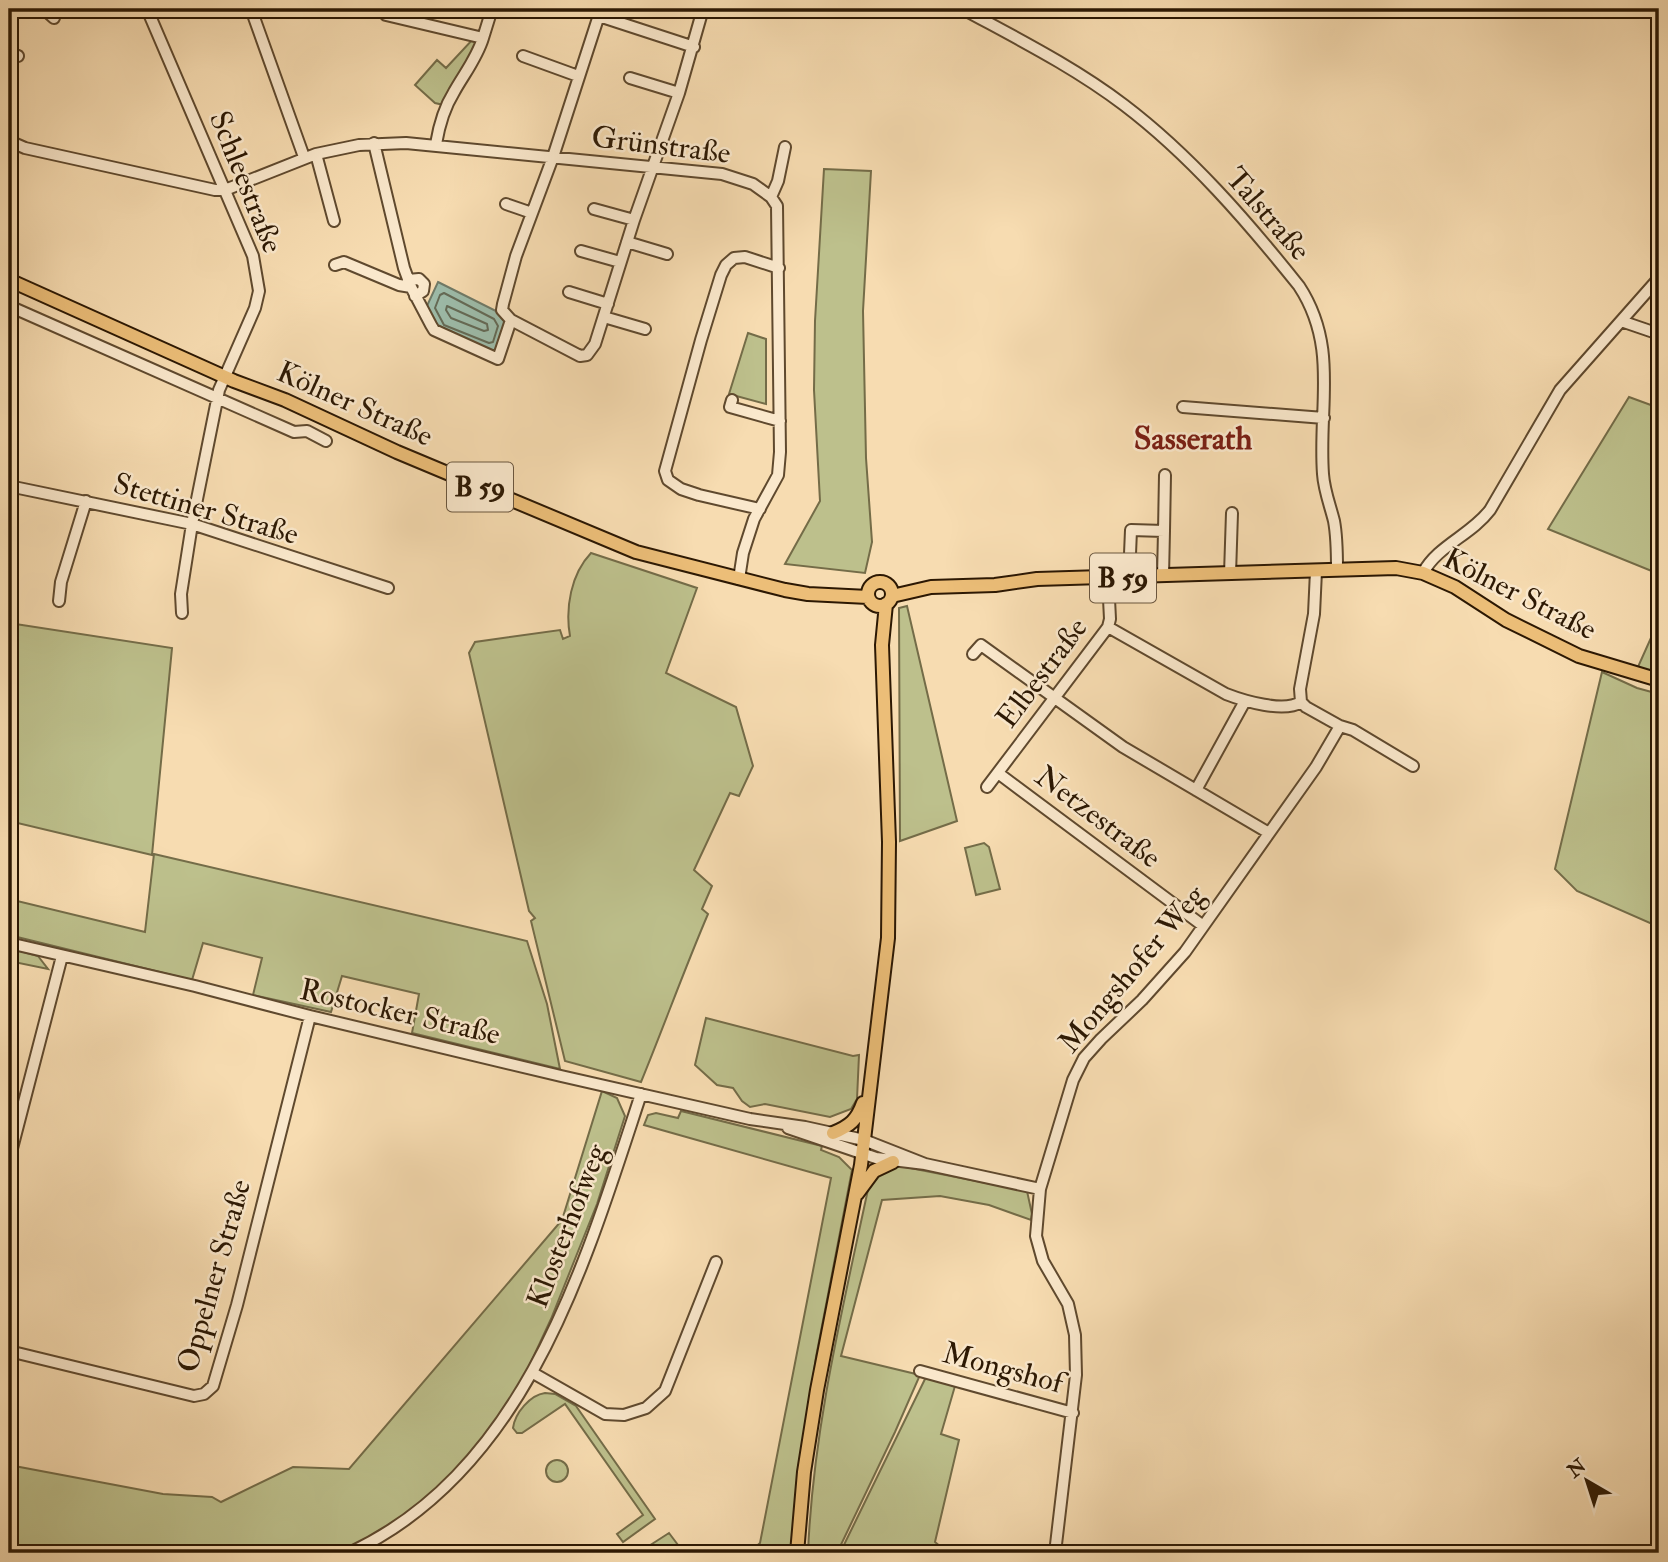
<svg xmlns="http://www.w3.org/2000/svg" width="1668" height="1562" font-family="'IM FELL Double Pica',serif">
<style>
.green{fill:#bdc08c;stroke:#746c48;stroke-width:2}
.water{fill:#9dbcaa;stroke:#707a67;stroke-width:2}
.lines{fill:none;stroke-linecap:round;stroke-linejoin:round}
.shore{stroke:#646a56;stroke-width:2}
.minor-casing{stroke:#5f492e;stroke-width:14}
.major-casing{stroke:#2c1803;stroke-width:16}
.minor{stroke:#fae8cc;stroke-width:10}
.major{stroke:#ecbe78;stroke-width:12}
.labels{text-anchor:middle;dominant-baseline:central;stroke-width:5;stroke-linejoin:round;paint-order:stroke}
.shield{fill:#fae8cc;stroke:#6a563f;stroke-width:2}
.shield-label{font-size:28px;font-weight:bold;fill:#2c1803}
.street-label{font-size:30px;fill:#2c1803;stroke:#fae8cc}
.neighbourhood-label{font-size:32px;font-weight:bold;fill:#7a1f14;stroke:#fae8cc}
</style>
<rect width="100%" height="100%" fill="#f7dcb1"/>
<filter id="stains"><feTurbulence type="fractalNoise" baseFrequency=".00286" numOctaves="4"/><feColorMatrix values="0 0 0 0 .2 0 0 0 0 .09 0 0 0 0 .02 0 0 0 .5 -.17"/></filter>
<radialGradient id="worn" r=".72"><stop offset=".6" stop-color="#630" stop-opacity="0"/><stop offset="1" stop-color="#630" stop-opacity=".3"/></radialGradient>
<!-- green -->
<path class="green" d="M473,39l4,3 -33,63 -9,-2 -20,-18 22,-25 9,8z
M824,169l47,2 -8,140 3,147 6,84 -7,31 -80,-9 35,-63 -6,-111 1,-69z
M748,333l18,6v65l-37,-10z
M1629,397l30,11v166l-111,-45z
M591,553l106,35 -31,85 70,34 17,59 -14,30 -9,-3 -36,77 18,16 -10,23 6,5c-24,56 -44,112 -67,168l-76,-21 -34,-140 4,-3 -6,-7 -60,-258 6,-11 85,-12 3,9 7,-3c-5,-28 1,-62 21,-83z
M907,606l50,215 -57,20 -1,-233z
M1659,620v55l-22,-6z
M9,623l163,25 -20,207 -143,-34z
M1602,672l35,16 22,6v233l-82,-36 -22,-22z
M984,843l5,4 11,42 -24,6 -11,-47z
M154,854l373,87 20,63 13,65 -148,-36 7,-39 -77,-18 -11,36 -78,-17 9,-37 -59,-15 -11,37 -183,-45v-36l136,33z
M9,948l29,8 10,13 -39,-8z
M706,1018l147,38 6,-1 -2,44 -6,10 -21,8 -65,-13 -15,3 -8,-6 -9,-13 -16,-3 -22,-20z
M602,1091l15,7 8,18 -28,88 -46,115 -47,101 -60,67 -76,53 -32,13h-318l-9,-4v-84l154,29 49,3 9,5 72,-35 56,2 213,-249z
M681,1111l141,35 -1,4 18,7 13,13 -36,187 -13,94 -10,94 -9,8h-35l11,-10 71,-365 -187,-53 4,-10 8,-2 22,5z
M895,1165l132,26 5,23 -1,6 -42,-15 -49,-9 -58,4 -41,156 79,19 -25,57 -58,121h-29c5,-126 36,-250 62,-373z
M926,1377l29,9 -14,48 18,6 -24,102 13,11h-108z
M545,1393l10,1 21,12 79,113 -32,23 -6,-8 26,-19 -78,-111 -43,29h-5l-4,-5c2,-15 17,-33 32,-35z
M546 1471a11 11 0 1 1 22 0a11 11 0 1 1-22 0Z
M669,1533l15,20h-46z"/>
<!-- water -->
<path class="water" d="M438,282l62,31 5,10 -7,27h-8l-51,-20 -13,-22z"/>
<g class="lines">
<!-- shore -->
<path class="shore" d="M444,293l50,26 4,7 -5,16 -4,1 -45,-18 -9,-17 5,-13z
M447,306l40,18 1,6 -4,1 -33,-13 -5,-8z"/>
<!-- minor casing -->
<g class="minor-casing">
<path id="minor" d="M44,9l10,9
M147,9l106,247 6,35 -4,17 -36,82 -27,134 -11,70 1,19
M251,9l53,148
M384,9l2,6 97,23c-6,20 -19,36 -29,54 -10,16 -15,34 -18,52
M601,9l-48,148 -37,99 -13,48 -1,6 9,10 69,36 7,-1 8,-11 39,-124 45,-127 24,-84
M963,9c55,30 111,58 161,96 66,50 123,116 175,181 40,61 19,120 24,188 1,16 7,31 11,47 3,16 3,32 3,48
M599,16l95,31
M483,38l9,-29
M9,53l9,3
M523,56l55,20
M630,78l49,15
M9,141l16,7 190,42h10l91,-36 43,-9 47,-2 316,31 31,10 18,13 6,9 3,246 -2,23 -24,44 -11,34 -4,26
M374,143l30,125 7,19 20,38 3,5 64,29 13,-39
M316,154l18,67
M771,197l7,-16 7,-34
M506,204l26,9
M594,209l40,11
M627,242l40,12
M581,251l39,11
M335,265l9,-3 55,23 12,2
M408,280l11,-1 5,5 -1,7 -8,5
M569,292l39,12
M9,306l285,126 13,-1 19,10
M604,317l41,12
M1621,321l38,13
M732,400l-2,7 50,14
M1183,407l141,11
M9,486l183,38 196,64
M760,509l-61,-14 -18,-6 -13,-9 -3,-9 36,-131 20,-65 5,-10 8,-7 11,-1 34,11
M1316,571l-2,43 -14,75 1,13 5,5 34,19 13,4 60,36
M1423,573c14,-27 48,-38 67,-63l70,-120 99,-112
M1230,574l2,-61
M1163,576l1,-45
M1129,578l2,-48 33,1 1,-56
M59,601l2,-19 25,-81
M1108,627l118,67c18,7 58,19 75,8
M973,654l8,-9 142,102 146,86
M998,773l204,152
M987,787l121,-160 2,-8 -2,-40
M1196,790l49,-89
M9,943l186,43 115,30 251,60 189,43 55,8 59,13 61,24
M788,1128l88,30 49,6 115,25
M9,1160l53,-204
M9,1351l185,45 10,-2 9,-8 24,-81 73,-289
M920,1371l153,42
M533,1373l72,41 19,1 22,-7 19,-17 51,-129
M349,1553c177,-82 236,-289 292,-459
M1055,1553l21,-178 -1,-40 -7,-31 -25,-43 -7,-25 4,-47 33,-109 11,-22 17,-19 41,-39 43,-48 131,-185 24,-41"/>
</g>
<!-- major casing -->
<g class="major-casing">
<path id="major" d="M9,280l225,101 51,19 112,52 239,100 149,38 23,4 60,3
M868 594a12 12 0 1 1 24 0a12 12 0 1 1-24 0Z
M892,596l39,-9 64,-2 42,-6 359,-11 27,5 32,14 51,33 73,36 80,24
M833,1133c17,-7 24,-13 30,-30
M857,1194l17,-23 19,-9
M797,1553l7,-81 13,-82 44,-225 27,-227 1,-96 -7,-197 4,-41"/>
</g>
<!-- minor -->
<use href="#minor" class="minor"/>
<!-- major -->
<use href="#major" class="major"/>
</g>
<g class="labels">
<!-- shield labels -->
<g class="shield">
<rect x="447" y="462.5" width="66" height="49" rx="5"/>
<rect x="1090" y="553.5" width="66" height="49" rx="5"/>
</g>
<g class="shield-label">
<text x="480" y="487">B 59</text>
<text x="1123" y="578">B 59</text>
</g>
<!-- street labels -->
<g class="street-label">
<text transform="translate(661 145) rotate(7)">Grünstraße</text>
<text transform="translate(246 182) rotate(68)">Schleestraße</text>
<text transform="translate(1268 214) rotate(49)">Talstraße</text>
<text transform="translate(355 404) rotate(24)">Kölner Straße</text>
<text transform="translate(206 509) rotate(16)">Stettiner Straße</text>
<text transform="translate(1520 594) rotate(27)">Kölner Straße</text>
<text transform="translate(1042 673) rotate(-53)">Elbestraße</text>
<text transform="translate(1098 817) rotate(37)">Netzestraße</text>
<text transform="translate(1132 969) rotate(-50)">Mongshofer Weg</text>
<text transform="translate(400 1012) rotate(13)">Rostocker Straße</text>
<text transform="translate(567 1226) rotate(-69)">Klosterhofweg</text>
<text transform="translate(214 1276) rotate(-74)">Oppelner Straße</text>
<text transform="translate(1003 1368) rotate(15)">Mongshof</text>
</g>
<!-- neighbourhood labels -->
<g class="neighbourhood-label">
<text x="1193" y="439">Sasserath</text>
</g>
</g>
<!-- margin -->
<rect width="1668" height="1562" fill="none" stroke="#f7dcb1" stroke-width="35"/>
<rect x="10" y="10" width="1647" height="1541" fill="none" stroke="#2c1803" stroke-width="3.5"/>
<rect x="18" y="18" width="1633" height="1527" fill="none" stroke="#2c1803" stroke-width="2"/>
<!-- north arrow -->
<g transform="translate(1587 1481) rotate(321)" stroke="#fae8cc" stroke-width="5" paint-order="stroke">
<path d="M0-5L12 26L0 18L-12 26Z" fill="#2c1803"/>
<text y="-10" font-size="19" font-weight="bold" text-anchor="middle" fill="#2c1803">N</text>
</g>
<rect width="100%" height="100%" filter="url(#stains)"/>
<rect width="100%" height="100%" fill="url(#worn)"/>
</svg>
